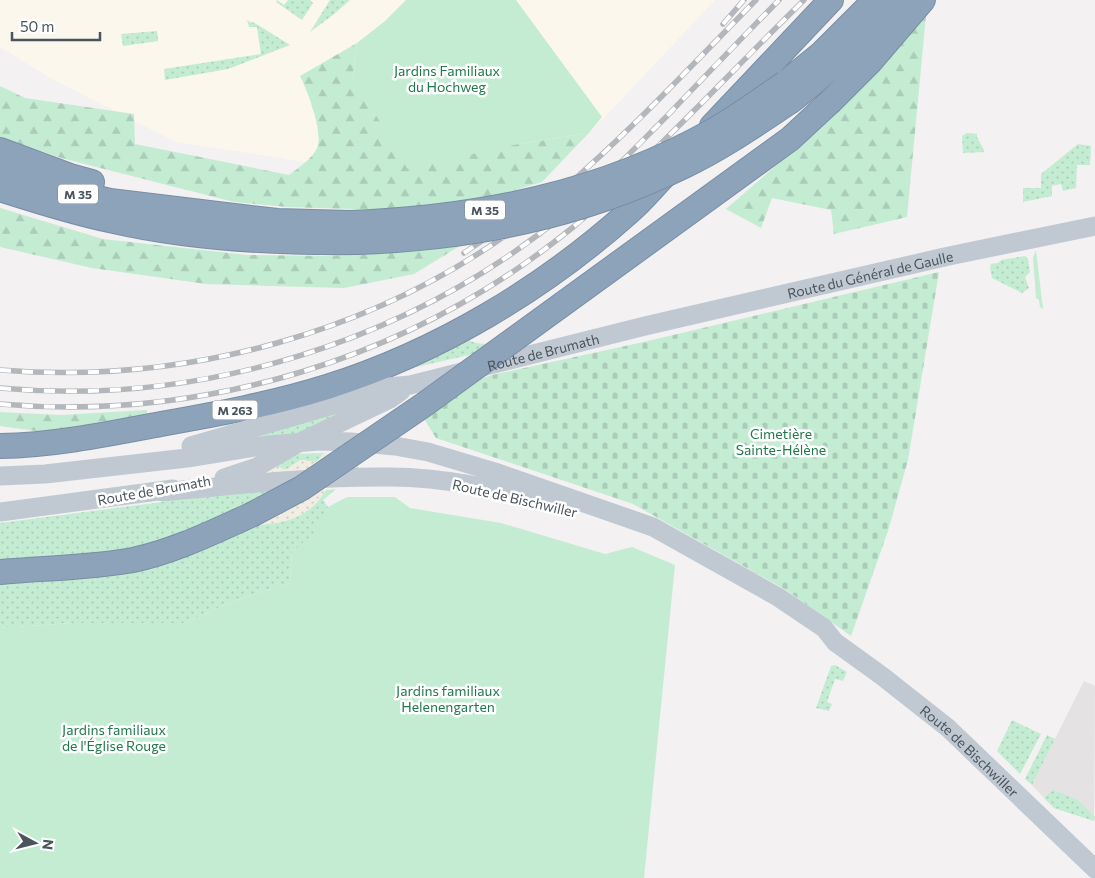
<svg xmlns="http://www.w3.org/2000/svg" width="1095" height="878" font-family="Commissioner,sans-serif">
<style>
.commercial{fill:#fbf7ed}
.education{fill:#e4e2e2}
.grass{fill:url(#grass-dots)}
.forest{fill:url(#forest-firs)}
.sand{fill:url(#sand-dots)}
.cemetery{fill:url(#cemetery-stones)}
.garden{fill:#c4ecd3}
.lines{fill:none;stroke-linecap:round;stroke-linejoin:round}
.highway-casing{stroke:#788ea6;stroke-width:26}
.secondary{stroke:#c0c9d2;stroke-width:19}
.highway{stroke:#8da3ba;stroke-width:24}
.rail-casing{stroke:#b3b6ba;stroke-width:5.5}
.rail{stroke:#fff;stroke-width:4;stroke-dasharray:11;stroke-linecap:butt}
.highway-bridge-casing{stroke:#788ea6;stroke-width:26;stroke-linecap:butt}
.highway-bridge{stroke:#8da3ba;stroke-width:24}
.labels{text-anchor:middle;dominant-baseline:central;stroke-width:5;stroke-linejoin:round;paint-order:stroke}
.shield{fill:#fff;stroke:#80878d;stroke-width:1}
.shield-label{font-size:12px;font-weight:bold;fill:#4a545c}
.park-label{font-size:14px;fill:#20784d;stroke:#fff}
.street-label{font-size:14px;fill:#4a545c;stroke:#fff}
</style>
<defs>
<pattern id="grass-dots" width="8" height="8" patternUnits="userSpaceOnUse" patternTransform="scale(1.25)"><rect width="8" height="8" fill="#c4ecd3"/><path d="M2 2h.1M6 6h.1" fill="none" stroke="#aaccb8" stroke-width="1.8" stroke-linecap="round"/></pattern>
<pattern id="forest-firs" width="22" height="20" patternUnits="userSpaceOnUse" patternTransform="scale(1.25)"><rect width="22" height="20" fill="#c4ecd3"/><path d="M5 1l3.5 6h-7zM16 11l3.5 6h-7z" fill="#aaccb8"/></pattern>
<pattern id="sand-dots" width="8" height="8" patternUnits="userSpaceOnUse" patternTransform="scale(1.25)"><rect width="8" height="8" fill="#f2ede3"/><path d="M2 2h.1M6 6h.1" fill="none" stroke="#d1cdc5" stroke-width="1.8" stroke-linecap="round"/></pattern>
<pattern id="cemetery-stones" width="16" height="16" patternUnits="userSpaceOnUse" patternTransform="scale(1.25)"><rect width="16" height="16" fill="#c4ecd3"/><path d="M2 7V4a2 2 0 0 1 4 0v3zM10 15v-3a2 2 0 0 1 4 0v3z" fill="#aaccb8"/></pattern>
</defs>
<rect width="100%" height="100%" fill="#f3f1f1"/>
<!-- commercial -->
<path class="commercial" d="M0,0h715l-146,155 -126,28 -267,-41 -124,-63 -52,-32z"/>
<!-- education -->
<path class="education" d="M1084,681l11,5 -1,135 -40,-13 -22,-23z"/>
<!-- grass -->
<path class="grass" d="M277,0l7,5 4,-5h22l3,3 -11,17 -26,-18z
M330,0h20l-17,15 -23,17z
M247,20l5,3 1,-1 37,23 -62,24 -63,11 -1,-11 97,-15 -4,-27h-8z
M157,31l1,10 -35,5 -2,-12z
M967,133l10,1v3l7,13v2l-21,1 -1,-17z
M1078,144l13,2 -1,19h-13l-1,23 -13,3 -2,-7 -9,2v10l-29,6v-14h18v-14z
M1025,256l3,3 2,13 -5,5 4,11 -7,5 -30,-15 -2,-11 1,-3 7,-1 3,-3z
M465,338c9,6 17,6 28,6l-2,6 -79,18 -3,-4z
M345,412l-45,23 -79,7z
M323,453l-2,4 -5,5 -15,-2 -16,10 -13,-6 21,-10z
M278,487l-21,38c31,-2 52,-8 69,-35l10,-1 -13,11 5,7 -15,28 -21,17 -2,31 -57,18 -48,22h-114l-71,5v-105z
M835,665l12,7 -4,9 -8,-2 -8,23 5,2 -3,7 -13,-3 15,-42z
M1012,720l29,14 -21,40 -23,-23z
M1047,735l8,4 -23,46 -7,-6z
M1053,790l25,10 17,17 -1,4 -40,-13 -10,-10z"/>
<!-- forest -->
<path class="forest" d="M926,15l-19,202 -73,17 -3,-24 -59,-12 -11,30 -35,-19 100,-87z
M357,43l-4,34 166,67 70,-11 -47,49 -53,16 -102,12 -100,-3 -53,-5 -173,-44 -61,-21v-51l25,12 109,16 1,30 154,31c9,-7 23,-16 28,-27 7,-15 -10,-58 -17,-72z
M0,208l103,31 144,16 84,1 75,-5 57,-7 -49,30 -70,14 -138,-4 -114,-16 -92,-21z
M147,410v9l-104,13 -43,-6v-14l60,3z"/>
<!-- sand -->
<path class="sand" d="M323,453l37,6 -2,11 -109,4 23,-10 13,6 16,-10 15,2 5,-5z
M326,490c-17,27 -38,33 -69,35l22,-32z"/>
<!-- cemetery -->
<path class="cemetery" d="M939,272l-31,188 -20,71 -37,105 -65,-46 -153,-86 -197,-66 -13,-21v-21l69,-21 156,-34z"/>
<!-- garden -->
<path class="garden" d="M406,0h110l86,117 -13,16 -70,11 -112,24 -54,-92 4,-33 28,-22z
M1036,250l7,59 -3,-2 -1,-7 -3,-2 -3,-40z
M347,497h48l15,11 91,15 104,31 27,-7 43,18 -31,313h-644v-250l71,-5h114l48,-22 57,-18 2,-31 20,-17 16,-28z"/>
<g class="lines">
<!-- highway casing -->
<g class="highway-casing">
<path id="highway" d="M785,83l37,-30 53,-53
M791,101c40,-31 75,-65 110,-101
M831,101l39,-39 53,-62
M712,126l119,-126
M0,150l70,26 22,6
M0,172l46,14 64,15 167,20 73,2
M0,189c37,12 75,24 114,32 79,18 161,22 242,21
M0,446c54,-1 108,-12 161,-22 56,-10 112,-20 166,-37 111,-35 216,-98 302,-175 14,-12 25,-26 37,-38
M0,572c44,-4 90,-4 133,-12 42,-9 80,-28 118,-45"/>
</g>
<!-- secondary -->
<g class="secondary">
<path id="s1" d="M191,446l149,-43 47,-16 23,-2 235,-59 304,-70 146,-30"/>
<path id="s2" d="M0,476l45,-2 142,-16 81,-13 51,-4 32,1 44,4 33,6 67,20 158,55 125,70 46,31 11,14 47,34 66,52 147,141"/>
<path d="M224,478l33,-11 43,-25 90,-43 11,-8"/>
<path d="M163,492c75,-7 151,-16 227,-15 56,0 112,13 165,28"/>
<path d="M0,512l173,-23"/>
</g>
<!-- highway -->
<use href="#highway" class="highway"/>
<!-- rail casing -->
<g class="rail-casing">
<path id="rail" d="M723,24l21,-24
M464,253l34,-23 61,-46
M0,370c186,15 377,-37 527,-150 12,-9 22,-19 34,-29 69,-59 131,-126 195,-191
M0,388c201,19 410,-47 566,-175 36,-30 69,-65 102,-98 37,-39 74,-77 111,-115
M0,404c205,18 412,-46 572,-176 26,-21 48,-45 72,-68 54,-52 106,-107 160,-160"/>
</g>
<!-- rail -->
<use href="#rail" class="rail"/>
<!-- highway-bridge casing -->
<g class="highway-bridge-casing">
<path id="highway-bridge" d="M350,223c129,-5 252,-29 366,-94 24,-14 46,-30 69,-46
M356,242c116,-4 223,-25 328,-76 38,-18 72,-42 107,-65
M251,515l51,-27 123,-84 365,-265 41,-38"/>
</g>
<!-- highway-bridge -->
<use href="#highway-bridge" class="highway-bridge"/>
</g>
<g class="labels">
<!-- shield labels -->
<g class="shield">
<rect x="58" y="184.5" width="40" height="19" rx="4"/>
<rect x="465" y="200.5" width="40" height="19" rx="4"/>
<rect x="212.5" y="400.5" width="45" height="19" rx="4"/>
</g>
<g class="shield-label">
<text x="78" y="194">M 35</text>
<text x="485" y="210">M 35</text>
<text x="235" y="410">M 263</text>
</g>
<!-- park labels -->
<g class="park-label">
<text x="447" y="70">Jardins Familiaux<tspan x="447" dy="16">du Hochweg</tspan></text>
<text x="781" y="433">Cimetière<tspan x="781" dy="16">Sainte-Hélène</tspan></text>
<text x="448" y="690">Jardins familiaux<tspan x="448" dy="16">Helenengarten</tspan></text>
<text x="114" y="729">Jardins familiaux<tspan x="114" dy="16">de l'Église Rouge</tspan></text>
</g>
<!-- street labels -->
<g class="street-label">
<text stroke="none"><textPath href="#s1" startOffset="701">Route du Général de Gaulle</textPath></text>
<text stroke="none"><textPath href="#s1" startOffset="365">Route de Brumath</textPath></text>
<text transform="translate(154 490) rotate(-10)">Route de Brumath</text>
<text transform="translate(515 498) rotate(13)">Route de Bischwiller</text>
<text stroke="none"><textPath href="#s2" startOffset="1058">Route de Bischwiller</textPath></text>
</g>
</g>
<!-- north arrow -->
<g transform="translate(35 843) rotate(97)" stroke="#ffffff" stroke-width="4" paint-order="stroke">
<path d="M0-4L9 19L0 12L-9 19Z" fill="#4a545c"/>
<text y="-8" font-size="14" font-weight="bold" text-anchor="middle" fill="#4a545c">N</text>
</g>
<!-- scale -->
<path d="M12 32v8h88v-8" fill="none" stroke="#4a545c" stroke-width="2.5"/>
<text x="20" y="32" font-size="15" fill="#4a545c" stroke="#ffffff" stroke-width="4" paint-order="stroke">50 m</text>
</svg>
